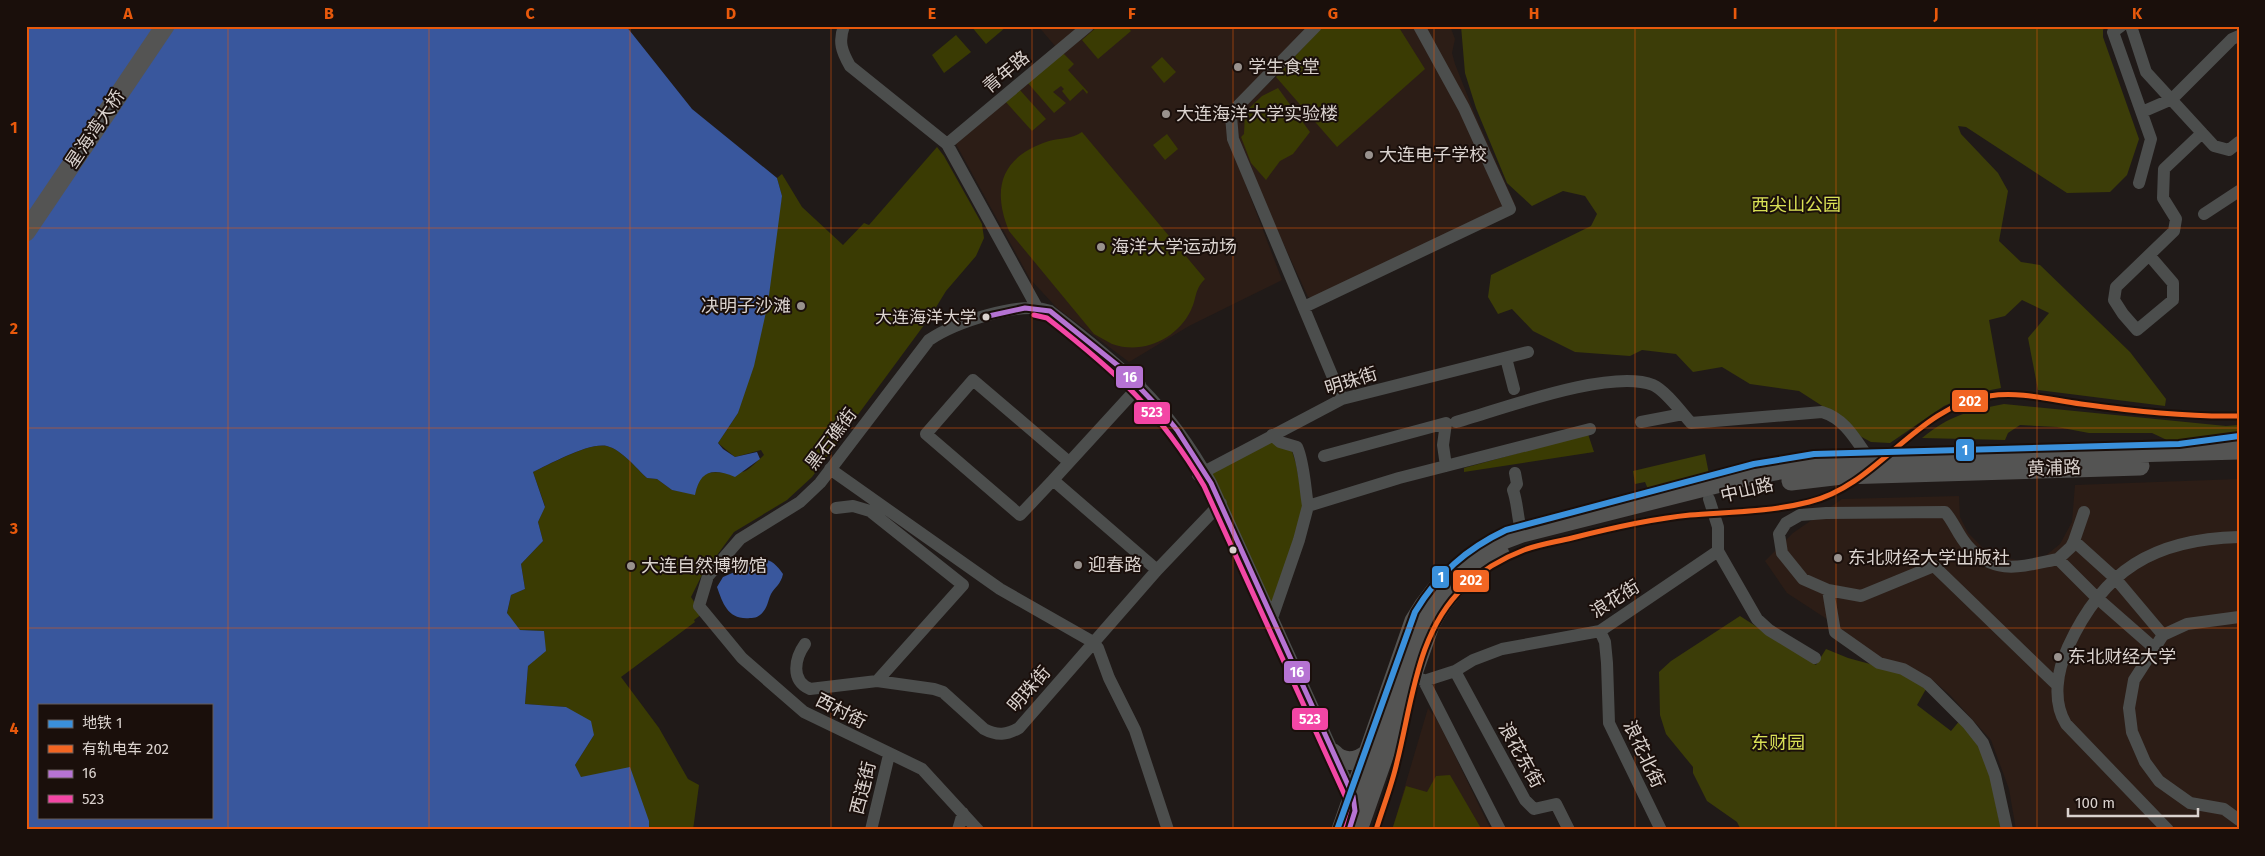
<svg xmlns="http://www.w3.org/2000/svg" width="2265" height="856" font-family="'Fira Sans','Noto Sans SC',sans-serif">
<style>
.built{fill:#2c1d16}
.green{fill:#3a3b03}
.forest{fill:#3c3d08}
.water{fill:#39579d;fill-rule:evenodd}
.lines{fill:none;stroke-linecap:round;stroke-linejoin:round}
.minor{stroke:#4c4e4d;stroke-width:12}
.highway{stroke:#545453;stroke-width:19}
.bus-1-casing{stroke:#1a0f0b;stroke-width:9}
.bus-2-casing{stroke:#1a0f0b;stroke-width:9}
.bus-1{stroke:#b673d3;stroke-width:5}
.bus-2{stroke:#f346a5;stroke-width:5}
.tram-1-casing{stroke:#1a0f0b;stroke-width:9}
.tram-1{stroke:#f26522;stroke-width:5}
.metro-1-casing{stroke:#1a0f0b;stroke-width:10}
.metro-1{stroke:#3a90db;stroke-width:6}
.grid{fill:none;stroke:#e8590c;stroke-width:1;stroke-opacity:0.55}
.poi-dot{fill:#99928e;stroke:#1a0f0b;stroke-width:2}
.bus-dot{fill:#dad2ce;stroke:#1a0f0b;stroke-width:2}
.labels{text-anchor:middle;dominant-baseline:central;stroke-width:4;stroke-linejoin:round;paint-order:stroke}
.bus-label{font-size:17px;fill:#dad2ce;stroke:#1a0f0b;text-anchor:end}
.poi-label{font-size:18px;fill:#dad2ce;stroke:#1a0f0b;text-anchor:start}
.street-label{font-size:18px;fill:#dad2ce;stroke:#1a0f0b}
.park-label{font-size:18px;fill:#d9e055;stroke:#1a0f0b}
.line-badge{stroke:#1a0f0b;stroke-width:2}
.badge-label{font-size:14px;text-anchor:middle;font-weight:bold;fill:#fff}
.neatline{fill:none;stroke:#e8590c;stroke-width:2}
.grid-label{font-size:16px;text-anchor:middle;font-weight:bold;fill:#e8590c}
</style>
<rect width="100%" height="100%" fill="#201a18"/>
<!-- built -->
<path class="built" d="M1038,26h272l-83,85 2,30 53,139 -93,46 -60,36 -72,-54 -27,-29 -79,-144 104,-89z
M1323,26h127l5,13 -3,14 3,11 19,48 41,92 -31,12 -169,82 -7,-1 -58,-126 -11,-32 -3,-27 40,-35z
M2239,479v351h-223l-7,-41 -18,-49 -41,-45 -21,-18 -26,-12 -19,-2 -45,-36 -52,-34 -22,-32 28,-28 49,-34 117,-3 1,21 8,16 16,16 20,9 18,3 23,-5 15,-12 12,-22 3,-37z
M1428,708l11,15 52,107h-99z"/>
<!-- green -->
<path class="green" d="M971,26h35v1l-20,17z
M1098,26h29l4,5 -33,28 -16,-19z
M1323,26h75l27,43 -88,78 -61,-70z
M956,35l15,17 -27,21 -12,-18z
M1062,52l12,12 -6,6 20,22 -1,2 -4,-5 -13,12 -8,-10 2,-2 -3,-3 -8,6 13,11 -12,10 -27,-31z
M1162,57l14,15 -12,11 -13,-16z
M1278,88l32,44 -17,22 -13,7 -14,19 -15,-17 -10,-26 3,-3 1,-22 17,-16z
M1019,89l27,30 -14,12 -27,-30z
M1082,132l123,147c-11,11 -8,19 -14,31 -14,29 -48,45 -79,34 -6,-3 -12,-7 -18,-10l-85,-103c-18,-44 -7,-75 40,-90 11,-3 23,-2 33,-9z
M1167,134l11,15 -13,11 -12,-15z
M937,147l7,9 38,68 2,14 -8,18 -30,35 -16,26 -118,160 -25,23 -53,32 -33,45 -10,20 11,17 -8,6 1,2 -74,55 38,51 29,51 11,6 -6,45h-44v-9l-68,-43 -6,-13 19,-30 -28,-28 -41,-3 3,-38 17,-15 -1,-20 -24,-1 -13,-16 4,-19 14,-6 -4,-25 22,-23 -5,-19 7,-16 -12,-34c18,-8 56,-30 74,-26 15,4 29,22 40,32l10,1 15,11 23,4c7,-33 22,-17 47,-22 7,-1 16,-12 22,-17l-3,-5 -26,7 -17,-14 20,-30 44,-217 -5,-18 5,-4 20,33 41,38 21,-22 5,2z
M1588,434l6,18 -130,20v-4z
M1270,442l22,9 4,13 8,44 -32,104 -62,-139z
M1450,775l32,55h-90l14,-44 21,6 9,-16z"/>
<!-- forest -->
<path class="forest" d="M1461,26h645l-3,4v7l36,102 -12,36 -17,17 -43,1 -101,-66 -8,-1 3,8 37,39 10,18 -9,50 22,21 19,3 90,87 36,47 -1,7 -127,-16 -10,-52 21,-25 -27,-13 -17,16 -16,4 12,68 -26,5 -31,13 -54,37 -19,-1 -13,-7 -14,-15 -45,-29 -49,-7 -28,-17 -29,5 -17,-18 -34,-4 -12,6 -55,-4 -42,-21 -21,-22 -14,5 -10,-17 3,-22 100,-49 6,-12 -12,-18 -22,-5 -31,15 -25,-23 -31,-75 -11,-35z
M2004,404l222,22 13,-1v11l-3,2 -67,3 -17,-8h-63l-32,-6 -37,-2 -12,8 -3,7 -83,-2c28,-23 47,-27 82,-34z
M1705,454l4,20 -61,15 -3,-7 -10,2 -2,-13z
M1740,616l76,49 10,-16 22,9 55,15 23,16 -9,16 34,26 10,-12 26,41 14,70h-260l-4,-8 -30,-21 -14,-28v-6l-27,-33 -6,-19 -1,-43 12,-11z"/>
<!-- water -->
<path class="water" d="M26,26h600l66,83 85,69 5,18 -14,107 -14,63 -16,47 -20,30 5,6 12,8 22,-5 3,7 -25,18c-22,-9 -35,-7 -40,18l-23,-5 -15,-11 -10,-1c-11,-10 -25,-28 -40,-32 -18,-4 -57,18 -74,26l12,35 -7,15 5,19 -22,23 4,25 -14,6 -4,18 13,17 24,1 2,20 -18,15 -3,38 41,3 25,14 3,14 -19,30 6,12 49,-10 19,54v9h-623zM39,705h172v112h-172z
M758,558c13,1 18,6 25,16 -2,10 -8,13 -12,20 -3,6 -3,12 -8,18 -4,5 -8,6 -13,6 -22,2 -27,-14 -33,-31l6,-10 14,-6 15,-12z"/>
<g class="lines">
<!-- minor -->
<path class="minor" d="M844,26c-6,16 -2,26 6,40l97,78 93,169
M1316,26l-82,84 -3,6 2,23 109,260
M2121,26l-8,6 38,107 -12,44
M2131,26l15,46 68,74 15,4 10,-8
M2142,112l30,-13 60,-60 7,-3
M947,144l141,-118
M2204,214l35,-23
M2149,255l24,28v17l-36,30 -14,-16 -9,-14 2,-13 58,-56 2,-12 -13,-21 1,-29 38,-36
M1304,307l206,-98 -46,-101 -45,-82
M1506,358l8,31
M1140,385l-87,95 104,90
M1456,422c46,-13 155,-54 197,-37 12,5 29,28 38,38l131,-11c24,7 34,29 48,48
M1641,422l42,-8
M1272,435l8,7 17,5c7,15 8,41 11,59l91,-28 191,-49
M1324,456l122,-33 -3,22 3,21
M830,469l170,120 93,53 5,6 11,30 26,52 33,100
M1515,473l2,11 -4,6c5,14 4,28 9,43
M1198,475l144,-76 186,-47
M1053,480l-33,35 -94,-81 47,-54 96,82
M1709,499l9,28v24l39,68 12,11 46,28
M836,508l17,-2 17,5 93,74 -86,96
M2084,512l-10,29 41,37 48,57
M2058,559l13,-12 3,-6
M1828,590l7,42 44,31 24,6 24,14 41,41 15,19 12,32 12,55
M2239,617l-52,7 -24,11 -29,45 -5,28 3,24 13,30 14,19 31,22 34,6 15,11
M1272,618l27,-78 9,-34
M1600,631l5,11 2,21 2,60 52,107
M805,644c-10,14 -15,36 5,45l67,-8 57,8 9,3 41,37c13,7 23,6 35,-1l138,-158 64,-67
M1455,671l70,129 9,9 22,-5 13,26
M1413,674l11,7 31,-10 18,-11 29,-11 98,-18 118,-80
M1424,681l76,149
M2057,685l-123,-119 -73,30 -33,-6 -25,-11 -21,-26 -3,-19 7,-11 14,-8 26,-2 119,-1c9,10 13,23 22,33 27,32 56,21 91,14l38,38 57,50
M871,830l18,-75
M958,830l5,-17
M978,830l-56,-61 -118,-57 -62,-54 -43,-52 9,-30 32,-37 60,-37 20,-19 109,-143c25,-17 91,-40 121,-29 71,54 117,92 161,172l142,313
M2168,830l-102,-106c-14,-23 -9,-53 2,-77 35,-77 86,-108 171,-110"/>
<!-- highway -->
<path class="highway" d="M26,232l139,-206
M1791,481l51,-6 298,-9
M1333,753c10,11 24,9 35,0
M1341,830l73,-209c25,-44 60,-72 108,-88l222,-56 62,-12 35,-4 398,-11
M1358,830l72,-205c15,-30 40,-55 70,-71"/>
<!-- bus-1 casing -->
<g class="bus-1-casing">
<path id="bus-1" d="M984,317l41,-9 25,3 71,57 38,40 18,22 34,53 142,313 2,15 -6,19"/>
</g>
<!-- bus-2 casing -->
<g class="bus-2-casing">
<path id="bus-2" d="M1034,315l13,3c68,53 113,93 157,168l142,312 1,12 -5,18"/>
</g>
<!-- bus-1 -->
<use href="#bus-1" class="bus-1"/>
<!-- bus-2 -->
<use href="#bus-2" class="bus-2"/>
<!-- tram-1 casing -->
<g class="tram-1-casing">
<path id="tram-1" d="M1376,830c7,-23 16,-45 21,-68 15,-59 20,-131 67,-175 17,-16 39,-29 60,-37 16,-6 32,-8 48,-12 39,-10 78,-19 118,-23 39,-3 80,-3 119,-13 70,-17 107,-96 180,-106 31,-5 62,4 92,8 53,7 105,13 158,12"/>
</g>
<!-- tram-1 -->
<use href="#tram-1" class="tram-1"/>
<!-- metro-1 casing -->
<g class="metro-1-casing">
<path id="metro-1" d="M1337,830l78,-218c23,-38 51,-63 91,-82l248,-66 60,-10 365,-10 60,-8"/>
</g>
<!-- metro-1 -->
<use href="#metro-1" class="metro-1"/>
</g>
<!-- grid -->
<path class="grid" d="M228,26v804M429,26v804M630,26v804M831,26v804M1032,26v804M1233,26v804M1434,26v804M1635,26v804M1836,26v804M2037,26v804M26,228h2213M26,428h2213M26,628h2213"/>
<!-- markers -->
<g class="poi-dot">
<circle cx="1238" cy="67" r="5"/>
<circle cx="1166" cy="114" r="5"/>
<circle cx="1369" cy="155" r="5"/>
<circle cx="1101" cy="247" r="5"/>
<circle cx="801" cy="306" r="5"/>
<circle cx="1838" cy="558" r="5"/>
<circle cx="1078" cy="565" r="5"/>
<circle cx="631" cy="566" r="5"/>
<circle cx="2058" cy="657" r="5"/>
</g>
<g class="bus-dot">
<circle cx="986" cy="317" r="4.5"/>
<circle cx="1233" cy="550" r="4.5"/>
</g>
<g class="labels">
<!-- bus labels -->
<g class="bus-label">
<text x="977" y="317">大连海洋大学</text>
</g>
<!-- poi labels -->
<g class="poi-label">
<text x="1248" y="67">学生食堂</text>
<text x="1176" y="114">大连海洋大学实验楼</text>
<text x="1379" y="155">大连电子学校</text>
<text x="1111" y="247">海洋大学运动场</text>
<text x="791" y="306" text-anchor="end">决明子沙滩</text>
<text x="1848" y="558">东北财经大学出版社</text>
<text x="1088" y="565">迎春路</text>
<text x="641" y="566">大连自然博物馆</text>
<text x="2068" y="657">东北财经大学</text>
</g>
<!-- street labels -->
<g class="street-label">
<text transform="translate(1006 72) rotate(-40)">青年路</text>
<text transform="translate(95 129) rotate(-56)">星海湾大桥</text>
<text transform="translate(1351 381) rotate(-18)">明珠街</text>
<text transform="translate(831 439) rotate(-53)">黑石礁街</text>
<text transform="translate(2054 468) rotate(-2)">黄浦路</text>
<text transform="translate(1747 490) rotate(-13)">中山路</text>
<text transform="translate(1615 599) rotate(-32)">浪花街</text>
<text transform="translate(1029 689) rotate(-49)">明珠街</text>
<text transform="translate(841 711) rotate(27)">西村街</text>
<text transform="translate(1644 754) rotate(65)">浪花北街</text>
<text transform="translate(1521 755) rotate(61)">浪花东街</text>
<text transform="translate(863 788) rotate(-76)">西连街</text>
</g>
<!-- park labels -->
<g class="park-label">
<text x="1796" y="205">西尖山公园</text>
<text x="1778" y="743">东财园</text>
</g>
</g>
<g class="line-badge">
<rect x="1115" y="365" width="29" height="24" rx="5" fill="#b673d3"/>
<rect x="1951" y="389" width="38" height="24" rx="5" fill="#f26522"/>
<rect x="1133" y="401" width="38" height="24" rx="5" fill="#f346a5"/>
<rect x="1955" y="438" width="20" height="24" rx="5" fill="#3a90db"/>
<rect x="1431" y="565" width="19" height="24" rx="5" fill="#3a90db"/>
<rect x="1452" y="569" width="38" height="24" rx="5" fill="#f26522"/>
<rect x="1283" y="660" width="28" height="24" rx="5" fill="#b673d3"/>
<rect x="1291" y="707" width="38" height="24" rx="5" fill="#f346a5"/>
</g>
<g class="badge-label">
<text x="1130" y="382">16</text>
<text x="1970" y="406">202</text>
<text x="1152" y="417">523</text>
<text x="1965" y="455">1</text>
<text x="1441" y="582">1</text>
<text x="1471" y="585">202</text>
<text x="1297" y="677">16</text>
<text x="1310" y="724">523</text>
</g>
<!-- border -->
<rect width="2265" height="856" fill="none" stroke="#1a0f0b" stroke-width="55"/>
<!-- legend -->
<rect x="38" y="704" width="175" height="115" fill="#1a0f0b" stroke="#675d59"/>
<rect x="48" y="720" width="25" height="8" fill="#3a90db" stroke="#675d59"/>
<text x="82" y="728" font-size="15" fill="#dad2ce">地铁 1</text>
<rect x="48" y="745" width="25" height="8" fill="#f26522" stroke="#675d59"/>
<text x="82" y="754" font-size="15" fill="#dad2ce">有轨电车 202</text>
<rect x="48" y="770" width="25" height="8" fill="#b673d3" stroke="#675d59"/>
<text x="82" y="778" font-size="15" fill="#dad2ce">16</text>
<rect x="48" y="795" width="25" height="8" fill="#f346a5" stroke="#675d59"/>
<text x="82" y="804" font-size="15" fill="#dad2ce">523</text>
<!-- scale -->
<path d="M2068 808v8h130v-8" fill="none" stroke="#dad2ce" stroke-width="2.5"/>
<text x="2075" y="808" font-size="15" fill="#dad2ce" stroke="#1a0f0b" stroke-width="4" paint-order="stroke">100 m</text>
<rect x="28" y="28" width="2210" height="800" class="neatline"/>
<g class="grid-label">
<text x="128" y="19">A</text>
<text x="329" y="19">B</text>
<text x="530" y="19">C</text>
<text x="731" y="19">D</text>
<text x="932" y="19">E</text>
<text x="1132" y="19">F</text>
<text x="1333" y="19">G</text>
<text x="1534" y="19">H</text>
<text x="1735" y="19">I</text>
<text x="1936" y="19">J</text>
<text x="2137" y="19">K</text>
<text x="14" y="133">1</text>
<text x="14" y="334">2</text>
<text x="14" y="534">3</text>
<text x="14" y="734">4</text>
</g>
</svg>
